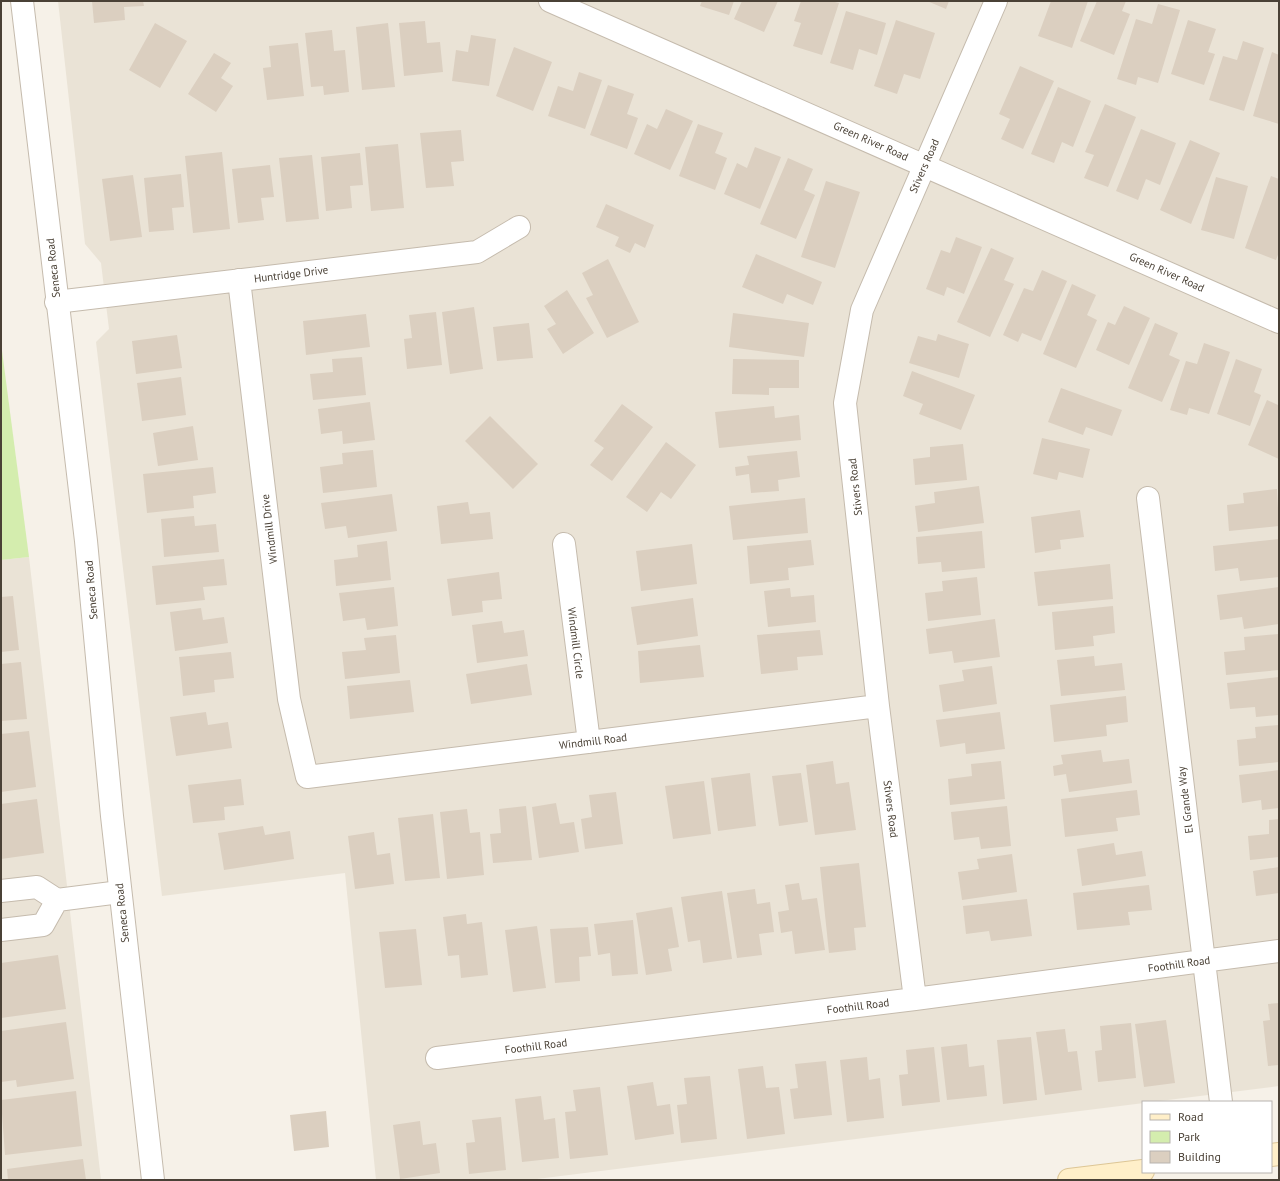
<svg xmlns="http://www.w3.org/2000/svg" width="1280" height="1181" font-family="'PT Sans',sans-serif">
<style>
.residential{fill:#eae3d6}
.green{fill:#d4edae}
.building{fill:#dbcfc0}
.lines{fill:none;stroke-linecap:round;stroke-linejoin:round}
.minor-casing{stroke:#c5bbad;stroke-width:24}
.tertiary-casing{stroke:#c5bbad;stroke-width:24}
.secondary-casing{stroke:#ddc696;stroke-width:24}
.minor{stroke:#fff;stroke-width:22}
.tertiary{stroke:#fff;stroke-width:22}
.secondary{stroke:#ffefc9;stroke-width:22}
.labels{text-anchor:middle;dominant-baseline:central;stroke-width:3;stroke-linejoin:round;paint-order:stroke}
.street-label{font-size:11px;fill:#4a4136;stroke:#fff}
</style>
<rect width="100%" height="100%" fill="#f6f1e8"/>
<!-- residential -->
<path class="residential" d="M58,1h1221v1085l-750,94h-153l-31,-307 -183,23 -66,-554 13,-13 -8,-66 -16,-19z
M29,557l72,623h-100v-620z"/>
<!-- green -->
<path class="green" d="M1,343l28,214 -28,3z"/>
<!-- building -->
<path class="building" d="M92,1h51l1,5 -20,1 1,13 -31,3z
M702,1h32l-5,14 -29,-9z
M742,1h36l-14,31 -30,-13z
M801,1h30l8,2 -17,52 -29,-9 8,-23 -7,-2z
M927,1h22l-3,8z
M1051,1h37l-16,47 -34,-12z
M1097,1h29l-4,10 8,3 -16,41 -34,-14z
M1158,4l22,6 -22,73 -20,-6 -2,8 -19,-6 19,-60 16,5z
M846,11l40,12 -9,32 -18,-6 -6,21 -23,-7z
M896,20l39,13 -15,46 -16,-5 -7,20 -23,-8z
M1188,20l28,9 -8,23 7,2 -11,31 -33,-11z
M425,21l2,22 13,-1 3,30 -39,4 -5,-53z
M155,23l32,18 -27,47 -31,-18z
M388,23l7,64 -33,3 -6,-63z
M332,30l2,21 11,-1 4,42 -25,3 -1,-9 -12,1 -6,-54z
M471,35l25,4 -7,47 -37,-5 4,-31 12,2z
M1243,41l21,7 -20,63 -35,-11 14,-44 14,4z
M298,43l6,53 -37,4 -4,-32 8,-1 -2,-21z
M514,47l38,15 -19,49 -37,-15z
M1272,52l7,3v69l-26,-8z
M214,53l17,10 -10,15 12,8 -17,26 -28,-18z
M1020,66l34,15 -31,68 -22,-10 9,-20 -11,-5z
M579,72l23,8 -17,49 -37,-13 10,-30 15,5z
M608,85l26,9 -7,20 11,4 -11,31 -37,-14z
M1058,87l33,14 -18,46 -11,-5 -8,21 -23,-9z
M1105,104l31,13 -28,70 -24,-9 10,-23 -9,-3z
M666,109l27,12 -23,49 -36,-16 13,-30 10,5z
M698,124l25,9 -8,20 12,5 -12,32 -36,-14z
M1141,129l35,14 -16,42 -14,-6 -8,21 -22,-9z
M461,130l3,31 -13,1 3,24 -28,2 -6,-55z
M1190,140l30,13 -29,71 -31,-14z
M398,144l6,64 -33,3 -6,-64z
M755,147l26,10 -21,52 -36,-15 13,-31 10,5z
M222,152l8,77 -37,4 -8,-77z
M360,153l3,32 -13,1 2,22 -26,3 -5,-54z
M312,155l7,64 -33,3 -7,-64z
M788,158l25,11 -9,21 11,5 -19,44 -36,-15z
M270,165l4,32 -13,1 3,22 -26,3 -6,-54z
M181,174l3,33 -12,1 2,22 -25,2 -5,-54z
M133,175l9,62 -32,4 -8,-62z
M1271,176l8,3v73l-3,8 -31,-12z
M1216,177l32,9 -14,53 -33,-9z
M826,181l34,11 -25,76 -34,-11z
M606,204l48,21 -9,23 -10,-5 -5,10 -15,-7 4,-9 -23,-10z
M956,237l26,10 -18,47 -17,-7 -3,9 -18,-7 15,-39 9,3z
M991,248l23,10 -10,22 10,4 -24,53 -33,-15z
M756,254l66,28 -9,23 -26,-11 -4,10 -41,-17z
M608,259l31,63 -32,16 -21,-40 7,-3 -11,-22z
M1042,270l25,11 -26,60 -19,-8 -4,9 -15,-7 21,-47 9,3z
M1072,284l24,11 -9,20 10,5 -21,48 -33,-14z
M567,290l27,43 -31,21 -16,-25 9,-5 -12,-18z
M1124,306l26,12 -21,47 -33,-15 12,-28 7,3z
M474,307l9,62 -33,5 -8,-62z
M436,312l6,53 -35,4 -3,-30 8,-1 -3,-23z
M733,313l76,10 -5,34 -75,-10z
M366,314l4,33 -64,8 -3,-34z
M529,323l4,35 -36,3 -4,-34z
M1155,323l23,10 -9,22 11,5 -18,42 -34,-14z
M938,334l31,10 -10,34 -50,-15 9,-27 18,5z
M177,335l5,33 -46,6 -4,-33z
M1204,343l26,9 -21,62 -20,-6 -2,7 -17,-5 16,-49 11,3z
M362,357l4,38 -53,5 -3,-26 23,-2 -1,-13z
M733,359l66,1v28h-30v7l-37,-1z
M1236,359l26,10 -8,23 7,3 -11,31 -33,-12z
M912,371l63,24 -14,35 -42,-16 4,-10 -20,-8z
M181,377l5,38 -44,6 -5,-38z
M1061,388l61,22 -10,26 -26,-9 -3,8 -35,-13z
M1267,400l11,5 1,-3v57l-31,-14z
M370,402l5,38 -32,4 -1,-13 -21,3 -3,-25z
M622,404l31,23 -41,54 -22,-16 14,-17 -10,-7z
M774,406l1,12 24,-3 2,25 -82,8 -4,-36z
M490,416l48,48 -25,25 -48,-48z
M193,426l5,34 -40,6 -5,-33z
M1042,438l48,11 -7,29 -24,-6 -2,8 -24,-6z
M666,442l30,23 -25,34 -10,-7 -14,20 -21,-15z
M963,444l4,36 -52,5 -2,-26 17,-2v-10z
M373,450l4,37 -54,6 -3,-26 23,-3 -1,-11z
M797,451l3,26 -22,3 1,11 -28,2 -2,-19 -13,2 -1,-9 14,-2 -2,-9z
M213,467l3,26 -23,3 1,12 -47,5 -4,-39z
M979,486l5,37 -66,9 -3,-26 20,-3 -1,-11z
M1277,489l2,37 -50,5 -2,-26 17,-2 -1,-10z
M392,494l5,37 -49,7 -2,-12 -21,3 -4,-26z
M805,498l3,35 -75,7 -4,-34z
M468,502l2,12 20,-2 3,27 -52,5 -4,-38z
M1080,510l4,27 -24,3 1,9 -26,4 -4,-36z
M194,516l1,10 21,-2 3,28 -55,5 -3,-38z
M982,531l3,37 -43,4 -1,-10 -23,2 -2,-27z
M1279,539v38l-39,4 -2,-13 -23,3 -2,-25z
M811,540l3,25 -26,3 1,12 -39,4 -3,-38z
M387,541l4,39 -55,6 -2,-26 24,-3 -1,-12z
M692,544l5,40 -56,7 -5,-40z
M224,559l3,26 -24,2 2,13 -49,5 -4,-39z
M1110,564l3,35 -75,7 -4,-34z
M499,572l3,27 -20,2 1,11 -31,4 -5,-37z
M977,577l4,38 -53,6 -3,-28 18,-2 -1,-10z
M394,587l4,39 -31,4 -2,-12 -22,3 -4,-28z
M1279,587v37l-35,5 -2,-12 -22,3 -3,-25z
M790,588l1,9 23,-2 2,27 -48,5 -4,-36z
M13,596l6,54 -18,2v-55z
M693,598l5,38 -61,9 -6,-38z
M1113,606l2,27 -22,3 1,10 -39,4 -3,-38z
M201,608l2,12 21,-3 4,26 -53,8 -5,-39z
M995,619l5,38 -46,6 -2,-12 -23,3 -3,-25z
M502,621l2,12 20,-3 4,26 -51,7 -5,-38z
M820,630l3,25 -26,2 1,13 -37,4 -4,-39z
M1279,634v36l-53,5 -2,-23 21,-2 -1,-13z
M396,635l4,38 -55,6 -3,-27 24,-2 -2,-12z
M700,645l4,32 -64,6 -2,-32z
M231,652l3,26 -20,2 1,12 -32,4 -4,-39z
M1094,656l1,10 27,-3 3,27 -64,6 -4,-36z
M21,662l6,57 -26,2v-57z
M527,664l5,31 -61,9 -5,-30z
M992,666l5,38 -54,8 -4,-27 25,-4 -2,-11z
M1279,677v38l-23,2 -1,-10 -25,2 -3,-26z
M410,680l4,32 -64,7 -3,-33z
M1126,696l2,26 -22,3 1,11 -53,6 -4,-37z
M206,712l2,13 20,-3 4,26 -56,8 -6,-39z
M1000,712l5,37 -39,5 -1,-11 -25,4 -4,-27z
M1279,725v37l-40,4 -2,-26 19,-2 -1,-11z
M29,731l7,56 -35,5v-58z
M1101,750l2,12 26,-3 3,24 -63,9 -3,-18 -12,2 -1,-10 10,-2 -2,-9z
M833,761l3,23 13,-2 7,48 -41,5 -9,-70z
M1001,761l4,38 -55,6 -2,-26 24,-3 -1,-12z
M1279,770v38l-17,2 -1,-10 -19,3 -3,-28z
M750,773l6,53 -38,5 -7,-53z
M801,773l7,49 -29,4 -7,-50z
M241,779l3,26 -20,2 1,13 -32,3 -5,-38z
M704,781l7,53 -38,5 -8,-53z
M1137,790l3,25 -24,3 2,13 -53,6 -4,-38z
M616,792l7,52 -38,5 -4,-30 11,-2 -3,-22z
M37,799l7,54 -43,6v-55z
M556,803l4,21 14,-2 5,30 -40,6 -7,-51z
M526,806l6,54 -39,3 -3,-29 11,-1 -2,-24z
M1007,806l4,40 -30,3 -2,-12 -25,3 -3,-28z
M467,809l3,24 10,-1 4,43 -37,4 -7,-67z
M433,814l7,64 -35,3 -7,-63z
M1279,819v38l-29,3 -2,-24 21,-2v-14z
M263,826l2,9 25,-4 4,28 -70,11 -6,-37z
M374,832l3,23 13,-2 4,31 -39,5 -7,-53z
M1114,843l2,12 26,-4 4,25 -64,10 -5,-37z
M1012,854l5,38 -55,8 -4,-28 21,-3 -2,-10z
M859,863l7,64 -12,1 2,22 -27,3 -9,-86z
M1279,867v26l-23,3 -3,-25z
M799,883l3,17 15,-2 8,52 -30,4 -3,-23 -11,2 -3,-21 11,-2 -4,-25z
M1149,885l3,25 -24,2 2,13 -53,5 -4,-37z
M755,889l2,15 13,-2 4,30 -15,2 3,21 -25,3 -10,-65z
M722,891l10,68 -29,4 -3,-23 -12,2 -7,-45z
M1027,899l5,37 -41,5 -2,-10 -23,3 -3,-28z
M672,907l7,40 -11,2 4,22 -26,4 -10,-62z
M466,914l1,10 15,-2 6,53 -27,3 -2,-23 -11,1 -5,-39z
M633,920l5,54 -26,2 -2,-23 -12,2 -4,-31z
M537,926l9,62 -33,4 -8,-62z
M588,927l3,29 -12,1 1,24 -25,2 -5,-54z
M416,929l6,56 -37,3 -6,-56z
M58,955l8,54 -65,9v-55z
M1279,1003v62l-11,1 -5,-45 7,-1 -2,-16z
M1166,1020l9,63 -31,4 -9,-63z
M66,1022l8,57 -57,8 -1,-7 -15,2v-51z
M1131,1023l5,55 -38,4 -3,-31 7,-1 -2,-24z
M1065,1029l3,23 9,-1 5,39 -37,5 -9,-63z
M1031,1037l6,63 -34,4 -6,-64z
M967,1044l2,23 15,-2 3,31 -40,4 -6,-53z
M934,1047l6,55 -38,4 -3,-31 9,-1 -2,-24z
M867,1057l2,23 11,-2 4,40 -37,4 -7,-62z
M826,1061l6,54 -38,4 -4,-30 8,-1 -3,-24z
M763,1066l3,22 13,-1 6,47 -38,5 -9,-70z
M710,1076l7,63 -36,4 -4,-38 10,-1 -3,-26z
M653,1082l4,24 13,-2 4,30 -39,6 -8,-54z
M600,1087l8,68 -38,4 -5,-47 11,-1 -3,-21z
M76,1091l6,55 -77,9 -4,-55z
M541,1096l3,24 11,-2 4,40 -37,4 -7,-63z
M326,1111l3,36 -35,4 -4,-36z
M501,1117l5,53 -37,4 -3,-31 9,-1 -3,-22z
M420,1121l3,24 13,-2 4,30 -40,6 -7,-54z
M83,1159l3,21h-78l-1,-11z"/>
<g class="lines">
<!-- minor casing -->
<g class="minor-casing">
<path id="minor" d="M550,1l729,321
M239,280l50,419 18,78 571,-71
M56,302l421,-50 42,-25
M1148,498l73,604
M564,544l25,198
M1,891l36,-4 20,13 63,-8
M1,930l42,-5 14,-25
M915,999l-37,-293 -33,-303 17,-93 134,-309
M437,1058l478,-59 364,-48"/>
</g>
<!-- tertiary casing -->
<g class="tertiary-casing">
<path id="tertiary" d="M22,1l64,540 26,275 41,364"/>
</g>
<!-- secondary casing -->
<g class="secondary-casing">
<path id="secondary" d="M1271,1155l8,-1
M1069,1180l74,-9"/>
</g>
<!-- minor -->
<use href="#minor" class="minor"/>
<!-- tertiary -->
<use href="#tertiary" class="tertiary"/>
<!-- secondary -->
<use href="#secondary" class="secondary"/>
</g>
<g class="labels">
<!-- street labels -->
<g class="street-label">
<text transform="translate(871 141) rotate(24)">Green River Road</text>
<text transform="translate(924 166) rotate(-66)">Stivers Road</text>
<text transform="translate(53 268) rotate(-96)">Seneca Road</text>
<text transform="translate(1167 272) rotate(24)">Green River Road</text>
<text transform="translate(291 274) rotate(-7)">Huntridge Drive</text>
<text transform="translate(855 487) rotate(-96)">Stivers Road</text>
<text transform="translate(269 529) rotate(-97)">Windmill Drive</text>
<text transform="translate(91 590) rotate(-95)">Seneca Road</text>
<text transform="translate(576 643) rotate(83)">Windmill Circle</text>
<text transform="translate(593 741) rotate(-7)">Windmill Road</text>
<text transform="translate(1185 800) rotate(-97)">El Grande Way</text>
<text transform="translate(891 809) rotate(83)">Stivers Road</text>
<text transform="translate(122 913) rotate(-96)">Seneca Road</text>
<text transform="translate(1179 964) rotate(-8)">Foothill Road</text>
<text transform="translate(858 1006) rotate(-7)">Foothill Road</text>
<text transform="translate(536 1046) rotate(-7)">Foothill Road</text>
</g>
</g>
<!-- border -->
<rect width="1280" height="1181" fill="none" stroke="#4a4136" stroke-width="4"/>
<!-- legend -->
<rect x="1142" y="1101" width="130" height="72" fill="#ffffff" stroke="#b7b3af"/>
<rect x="1150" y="1114" width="20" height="6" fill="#ffefc9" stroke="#b7b3af"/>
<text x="1178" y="1121" font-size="12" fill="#4a4136">Road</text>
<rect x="1150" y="1131" width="20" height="12" fill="#d4edae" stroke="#b7b3af"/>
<text x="1178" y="1141" font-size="12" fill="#4a4136">Park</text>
<rect x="1150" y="1151" width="20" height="12" fill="#dbcfc0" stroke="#b7b3af"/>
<text x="1178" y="1161" font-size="12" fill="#4a4136">Building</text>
</svg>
